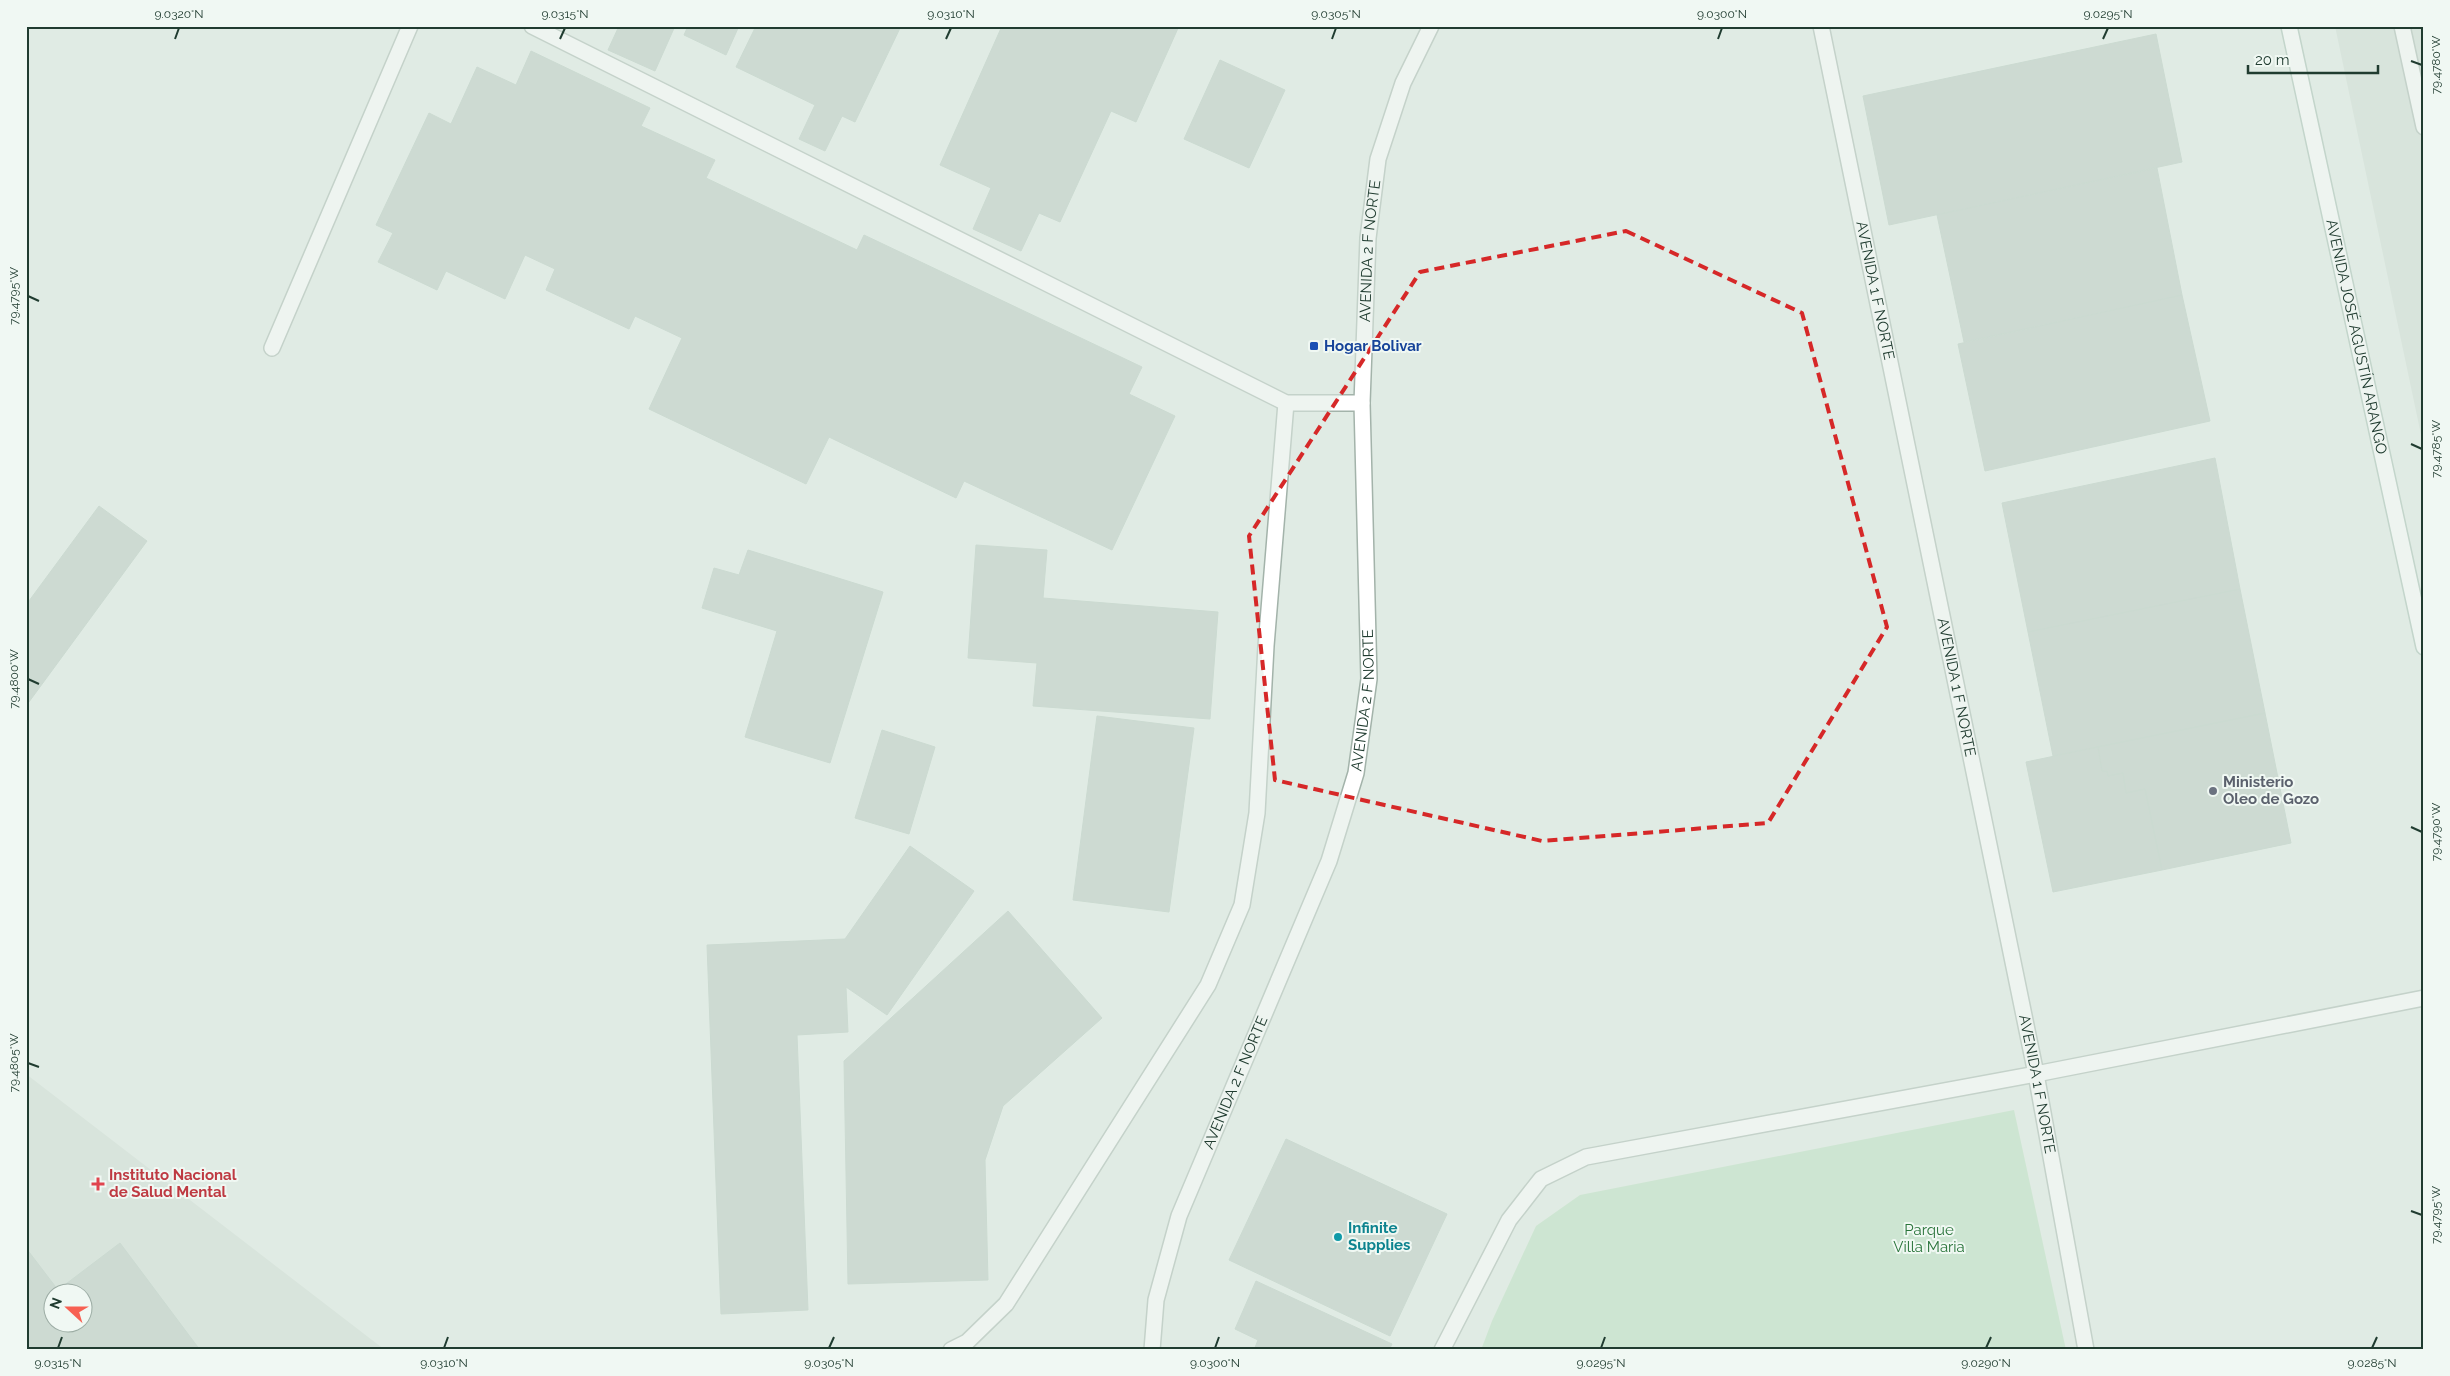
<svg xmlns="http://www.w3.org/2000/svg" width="2450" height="1376" font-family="Raleway,sans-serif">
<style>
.built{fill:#cedbd3;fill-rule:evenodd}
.green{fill:#b7debc}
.building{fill:#b5c6bd;stroke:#b2c5ba;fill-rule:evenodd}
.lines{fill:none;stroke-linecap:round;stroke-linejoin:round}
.service-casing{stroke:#a3b3aa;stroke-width:18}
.minor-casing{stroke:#a3b3aa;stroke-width:18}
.tertiary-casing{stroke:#a3b3aa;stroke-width:18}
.secondary-casing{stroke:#a0baad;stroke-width:18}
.service{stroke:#fff;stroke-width:15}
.minor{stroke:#fff;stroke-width:15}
.tertiary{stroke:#fff;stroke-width:15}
.secondary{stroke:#fff;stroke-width:15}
.marked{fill:none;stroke:#d62828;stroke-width:4;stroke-dasharray:10 6;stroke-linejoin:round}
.ticks{fill:none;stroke:#203c30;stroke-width:2}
.transit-dot{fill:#1a4fb4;stroke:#f0f8f3;stroke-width:2}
.worship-dot{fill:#6b7280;stroke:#f0f8f3;stroke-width:2}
.health-dot{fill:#e0444e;stroke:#f0f8f3;stroke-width:2}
.culture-dot{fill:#0f9aa8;stroke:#f0f8f3;stroke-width:2}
.labels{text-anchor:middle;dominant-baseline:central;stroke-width:4;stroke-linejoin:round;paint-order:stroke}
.street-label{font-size:15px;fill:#203c30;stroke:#f0f8f3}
.transit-label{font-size:15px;font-weight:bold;fill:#164399;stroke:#f0f8f3;text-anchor:start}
.worship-label{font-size:15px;font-weight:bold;fill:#5b616d;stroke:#f0f8f3;text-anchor:start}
.health-label{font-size:15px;font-weight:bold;fill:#be3a42;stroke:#f0f8f3;text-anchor:start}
.culture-label{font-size:15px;font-weight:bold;fill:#0d838f;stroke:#f0f8f3;text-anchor:start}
.park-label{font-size:15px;fill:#29743a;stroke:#f0f8f3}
.neatline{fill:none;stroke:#203c30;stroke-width:2}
.ticks-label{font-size:12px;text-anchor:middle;fill:#203c30}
</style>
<rect width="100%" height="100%" fill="#e0ebe4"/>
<!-- built -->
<path class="built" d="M2335,26h89v423z
M26,1074l359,276h-359zM52,1294h30v30h-30z"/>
<!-- green -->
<path class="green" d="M2014,1110l52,240h-585l11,-29 44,-95 44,-31z"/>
<!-- building -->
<path class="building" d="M619,26h56l-20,45 -47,-21z
M688,26h51l-13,29 -42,-20z
M756,26h145l-46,96 -13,-6 -17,35 -26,-12 16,-34 -79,-38z
M1002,26h177l-43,96 -25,-11 -51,111 -21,-9 -18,38 -48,-22 18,-41 -51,-23z
M2156,34l26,128 -293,63 -26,-129z
M531,51l119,57 -9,18 74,34 -9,18 151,72 7,-15 278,132 -13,27 46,22 -63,134 -148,-69 -8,17 -127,-61 -23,47 -157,-75 33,-71 -47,-22 -6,13 -83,-39 9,-21 -30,-14 -20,44 -59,-28 -9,19 -59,-28 15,-29 -17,-8 53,-112 22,11 26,-57 39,18z
M1220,60l65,30 -36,78 -65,-29z
M2157,168l25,127 -218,47 -27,-127z
M2182,295l28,126 -225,50 -27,-127z
M2215,458l25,131 -212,43 -26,-129z
M99,506l48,35 -121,165v-101z
M976,545l71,5 -4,48 175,14 -8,107 -177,-13 4,-43 -69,-5z
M748,550l135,42 -53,171 -85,-26 32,-106 -75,-23 12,-40 25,7z
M2240,589l25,124 -212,43 -25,-124z
M2265,713l26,130 -129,27 -17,-81 -19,4 -3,-20 -15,3 -1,-5h-5l-4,-24z
M1097,716l97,12 -25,184 -96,-12z
M882,730l53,17 -26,87 -54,-16z
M2098,747l4,24h5l1,5 15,-3 3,20 19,-4 17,81 -109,22 -27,-130z
M910,846l64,45 -87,124 -41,-28 2,45 -51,3 11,275 -87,4 -14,-369 138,-6z
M1008,911l94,107 -99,88 -18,54 3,120 -140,4 -4,-223z
M1286,1139l161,75 -57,122 -161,-76z
M120,1243l80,107h-174v-102l32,42zM52,1294h30v30h-30z
M1256,1281l136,63 -3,6h-135l4,-10 -23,-11z"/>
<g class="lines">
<!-- service casing -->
<g class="service-casing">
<path id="service" d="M2402,26l22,101"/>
</g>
<!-- minor casing -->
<g class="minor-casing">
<g id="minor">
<path d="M532,26l754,377h76"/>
<path id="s1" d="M1821,26l215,1048 50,276"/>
<path d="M272,348l138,-322"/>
<path d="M951,1350l16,-8 39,-38 202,-319 34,-80 15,-92 9,-167 20,-243"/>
<path d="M1442,1350l67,-130 32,-41 45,-22 450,-83 388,-76"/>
</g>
</g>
<!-- tertiary casing -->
<g class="tertiary-casing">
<g id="tertiary">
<path id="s2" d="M1152,1350l4,-50 23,-84 150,-355 27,-88 13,-94 -7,-276 6,-165 10,-79 25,-76 28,-57"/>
</g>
</g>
<!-- secondary casing -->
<g class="secondary-casing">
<g id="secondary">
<path id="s3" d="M2289,26l135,621"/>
</g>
</g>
<!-- service -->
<use href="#service" class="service"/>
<!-- minor -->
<use href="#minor" class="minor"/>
<!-- tertiary -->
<use href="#tertiary" class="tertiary"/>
<!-- secondary -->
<use href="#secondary" class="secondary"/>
</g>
<!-- marked area -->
<path d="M0 0H2450V1376H0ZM1626,231l176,82 85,314 -119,196 -226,18 -267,-61 -26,-244 171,-264z" fill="#e0ebe4" fill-opacity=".55" fill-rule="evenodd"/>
<path class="marked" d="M1626,231l176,82 85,314 -119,196 -226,18 -267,-61 -26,-244 171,-264z"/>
<!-- ticks -->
<path class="ticks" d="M175,39l4,-11M560,39l5,-11M946,39l5,-11M1332,39l4,-11M1718,39l4,-11M2103,39l5,-11M2411,61l11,4M28,296l11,5M2411,444l11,5M28,679l11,5M2411,827l11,5M28,1063l11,4M2411,1211l11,4M58,1348l4,-11M444,1348l4,-11M829,1348l5,-11M1215,1348l4,-11M1601,1348l4,-11M1986,1348l5,-11M2372,1348l5,-11"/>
<!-- markers -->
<rect class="transit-dot" x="1309" y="341" width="10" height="10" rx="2.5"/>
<circle class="worship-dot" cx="2213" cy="791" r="5"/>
<path class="health-dot" d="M95.5 1176.5h5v5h5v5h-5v5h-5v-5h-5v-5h5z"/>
<circle class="culture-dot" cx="1338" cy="1237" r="5"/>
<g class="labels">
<!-- street labels -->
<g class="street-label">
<text stroke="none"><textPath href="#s2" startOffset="1138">AVENIDA 2 F NORTE</textPath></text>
<text stroke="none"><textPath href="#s1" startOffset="270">AVENIDA 1 F NORTE</textPath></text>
<text stroke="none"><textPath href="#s3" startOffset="318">AVENIDA JOSÉ AGUSTÍN ARANGO</textPath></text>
<text stroke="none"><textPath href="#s1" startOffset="675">AVENIDA 1 F NORTE</textPath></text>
<text stroke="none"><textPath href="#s2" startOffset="688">AVENIDA 2 F NORTE</textPath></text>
<text stroke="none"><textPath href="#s2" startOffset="282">AVENIDA 2 F NORTE</textPath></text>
<text stroke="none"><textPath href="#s1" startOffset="1080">AVENIDA 1 F NORTE</textPath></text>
</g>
<!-- transit labels -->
<g class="transit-label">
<text x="1324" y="346">Hogar Bolivar</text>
</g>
<!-- worship labels -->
<g class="worship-label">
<text x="2223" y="782">Ministerio<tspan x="2223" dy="17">Oleo de Gozo</tspan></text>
</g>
<!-- health labels -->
<g class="health-label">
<text x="109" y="1175">Instituto Nacional<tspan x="109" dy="17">de Salud Mental</tspan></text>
</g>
<!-- culture labels -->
<g class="culture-label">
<text x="1348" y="1228">Infinite<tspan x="1348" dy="17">Supplies</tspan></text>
</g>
<!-- park labels -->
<g class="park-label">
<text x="1929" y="1230">Parque<tspan x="1929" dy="17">Villa Maria</tspan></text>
</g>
</g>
<!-- border -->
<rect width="2450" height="1376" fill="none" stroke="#f0f8f3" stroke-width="55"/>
<!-- north arrow -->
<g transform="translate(68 1308) rotate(291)"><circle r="24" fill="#f0f8f3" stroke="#9dada5"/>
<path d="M0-4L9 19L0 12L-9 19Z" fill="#f76052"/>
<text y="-8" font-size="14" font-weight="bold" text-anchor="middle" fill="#203c30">N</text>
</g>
<!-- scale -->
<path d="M2248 65v8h130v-8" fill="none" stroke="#203c30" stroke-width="2.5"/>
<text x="2255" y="65" font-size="15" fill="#203c30" stroke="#f0f8f3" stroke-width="4" paint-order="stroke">20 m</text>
<rect x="28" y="28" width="2394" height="1320" class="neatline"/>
<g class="ticks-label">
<text x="179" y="18">9.0320°N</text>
<text x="565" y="18">9.0315°N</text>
<text x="951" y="18">9.0310°N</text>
<text x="1336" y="18">9.0305°N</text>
<text x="1722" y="18">9.0300°N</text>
<text x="2108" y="18">9.0295°N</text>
<text transform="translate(2436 65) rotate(-90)" y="4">79.4780°W</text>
<text transform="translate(14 296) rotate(-90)" y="4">79.4795°W</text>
<text transform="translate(2436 449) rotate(-90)" y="4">79.4785°W</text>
<text transform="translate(14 679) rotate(-90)" y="4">79.4800°W</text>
<text transform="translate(2436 832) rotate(-90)" y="4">79.4790°W</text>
<text transform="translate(14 1063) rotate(-90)" y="4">79.4805°W</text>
<text transform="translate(2436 1215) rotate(-90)" y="4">79.4795°W</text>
<text x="58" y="1367">9.0315°N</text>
<text x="444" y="1367">9.0310°N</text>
<text x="829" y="1367">9.0305°N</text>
<text x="1215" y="1367">9.0300°N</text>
<text x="1601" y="1367">9.0295°N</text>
<text x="1986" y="1367">9.0290°N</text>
<text x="2372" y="1367">9.0285°N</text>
</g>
</svg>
